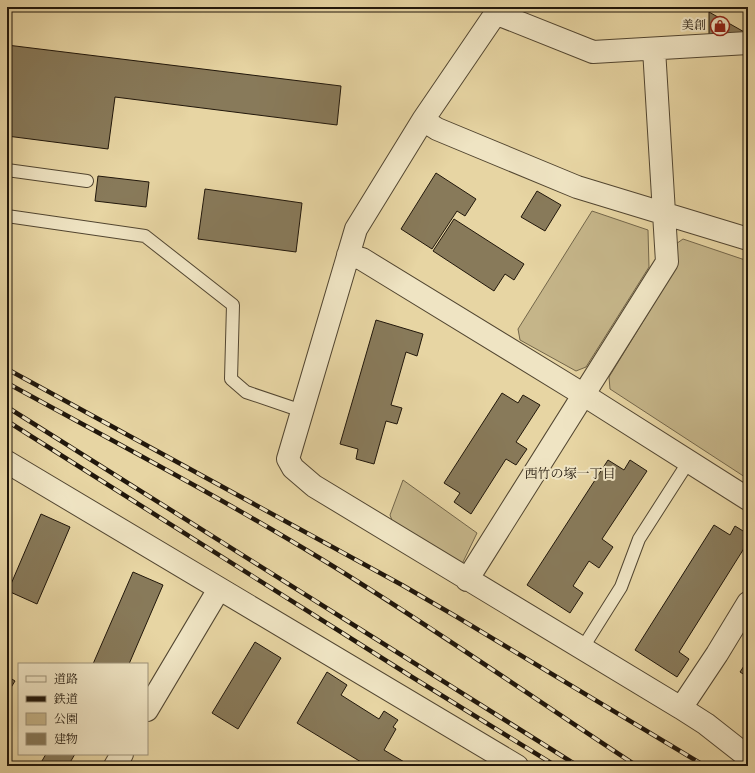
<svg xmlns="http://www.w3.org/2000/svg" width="755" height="773" font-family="Vollkorn,'Noto Serif JP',serif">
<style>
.green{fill:#c5b589;stroke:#73664a}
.building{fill:#887a5a;stroke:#21170b}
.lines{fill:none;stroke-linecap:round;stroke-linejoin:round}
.service-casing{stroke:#524631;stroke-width:14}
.minor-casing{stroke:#524631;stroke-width:24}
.service{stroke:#efe4c3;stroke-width:12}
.minor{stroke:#efe4c3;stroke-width:22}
.rail-casing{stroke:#21170b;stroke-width:4.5}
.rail{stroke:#efe4c3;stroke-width:3;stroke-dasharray:9;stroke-linecap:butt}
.labels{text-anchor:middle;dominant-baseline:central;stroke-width:4;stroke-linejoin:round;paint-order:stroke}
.poi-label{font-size:12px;fill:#21170b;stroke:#efe4c3;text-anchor:end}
.neighbourhood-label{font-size:13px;fill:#21170b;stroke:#efe4c3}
</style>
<rect width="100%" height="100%" fill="#e7d5a3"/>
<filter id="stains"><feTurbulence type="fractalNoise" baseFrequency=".005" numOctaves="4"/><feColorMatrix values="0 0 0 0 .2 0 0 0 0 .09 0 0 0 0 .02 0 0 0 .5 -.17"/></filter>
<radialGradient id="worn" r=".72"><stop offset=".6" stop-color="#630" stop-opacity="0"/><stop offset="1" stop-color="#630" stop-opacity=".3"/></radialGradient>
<!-- green -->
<path class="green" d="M592,211l56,19 1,37 -63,100 -10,4 -56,-31 -2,-11z
M683,239l65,22v218l-138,-90 -1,-12 65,-106 -1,-25z
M403,480l74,53 -15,31 -69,-41 -3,-8z"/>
<!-- building -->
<path class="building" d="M709,12l37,21 -37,2z
M7,45l334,41 -4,39 -222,-28 -7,52 -101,-13z
M436,173l40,26 -11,17 -8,-5 -25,38 -31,-20z
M98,176l51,6 -3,25 -51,-6z
M205,189l97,14 -6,49 -98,-13z
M537,191l24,14 -16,26 -24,-14z
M454,219l70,45 -10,16 -9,-6 -11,17 -61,-40z
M376,320l47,14 -6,22 -11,-4 -15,53 11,3 -5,16 -11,-3 -12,43 -18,-5 2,-10 -18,-5z
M502,393l16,10 5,-8 17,10 -24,37 11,7 -11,16 -10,-6 -35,55 -17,-12 6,-9 -16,-10z
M608,460l16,10 6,-10 17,11 -45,68 11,8 -14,21 -10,-7 -16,25 10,7 -13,20 -43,-28z
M41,514l29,13 -33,77 -29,-13z
M714,525l16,10 5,-9 13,8v8l-69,110 10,7 -12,18 -42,-27z
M133,572l30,13 -34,79h-36z
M255,642l26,16 -43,71 -26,-16z
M748,660v17l-8,-5z
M327,672l20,13 -6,10 38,24 5,-8 14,9 -5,7 3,2 -12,21 27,16h-53l3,-4 -64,-39z
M7,676l8,5 -8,13z
M46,754h29l-7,12h-29z"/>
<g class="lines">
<!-- service casing -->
<g class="service-casing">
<path id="service" d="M7,170l80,11
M7,216l138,20 88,69 -2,74 15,13 56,19
M582,649l39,-62 18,-48 50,-78"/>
</g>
<!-- minor casing -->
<g class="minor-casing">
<path id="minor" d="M500,7l-77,113 -67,109 -68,230 5,9 21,18 367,222 25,16 42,33
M495,13l98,39 155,-9
M423,120l14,9 140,58 171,52
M348,255l14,4 222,136 164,104
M7,462l510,304
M467,580l200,-318 -13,-213
M681,708l36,-54 31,-51
M147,710l72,-121
M115,766l7,-12"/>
</g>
<!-- service -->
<use href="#service" class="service"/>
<!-- minor -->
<use href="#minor" class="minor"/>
<!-- rail casing -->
<g class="rail-casing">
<path id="rail" d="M7,369l395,216 55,32 248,149
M7,383c104,57 209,112 311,174 109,66 212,139 319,209
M7,407l571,359
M7,421l405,256 144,89"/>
</g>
<!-- rail -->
<use href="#rail" class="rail"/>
</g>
<!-- icons -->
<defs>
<g id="shop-ring" transform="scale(1)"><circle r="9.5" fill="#efe4c3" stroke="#8f2418" stroke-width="1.5"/><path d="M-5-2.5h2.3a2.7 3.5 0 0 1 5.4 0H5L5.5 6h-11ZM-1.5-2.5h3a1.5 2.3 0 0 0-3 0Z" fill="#8f2418"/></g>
</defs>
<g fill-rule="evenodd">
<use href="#shop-ring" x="720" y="26"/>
</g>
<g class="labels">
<!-- poi labels -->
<g class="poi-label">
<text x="706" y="26">美創</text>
</g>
<!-- neighbourhood labels -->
<g class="neighbourhood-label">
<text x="570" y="475">西竹の塚一丁目</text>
</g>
</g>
<!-- margin -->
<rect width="755" height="773" fill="none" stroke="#e7d5a3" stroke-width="24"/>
<rect x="8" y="8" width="739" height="757" fill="none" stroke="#21170b" stroke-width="2"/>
<rect x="12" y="12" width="731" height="749" fill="none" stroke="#21170b"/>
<!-- legend -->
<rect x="18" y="663" width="130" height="92" fill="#efe4c3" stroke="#9d9279"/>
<rect x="26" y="676" width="20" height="6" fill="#efe4c3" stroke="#9d9279"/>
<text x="54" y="683" font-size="12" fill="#21170b">道路</text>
<rect x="26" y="696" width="20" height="6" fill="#21170b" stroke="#9d9279"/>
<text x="54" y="703" font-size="12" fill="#21170b">鉄道</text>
<rect x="26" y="713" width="20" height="12" fill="#c5b589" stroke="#9d9279"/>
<text x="54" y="723" font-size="12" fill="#21170b">公園</text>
<rect x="26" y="733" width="20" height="12" fill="#887a5a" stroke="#9d9279"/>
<text x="54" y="743" font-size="12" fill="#21170b">建物</text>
<rect width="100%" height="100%" filter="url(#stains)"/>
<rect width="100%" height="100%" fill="url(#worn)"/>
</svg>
